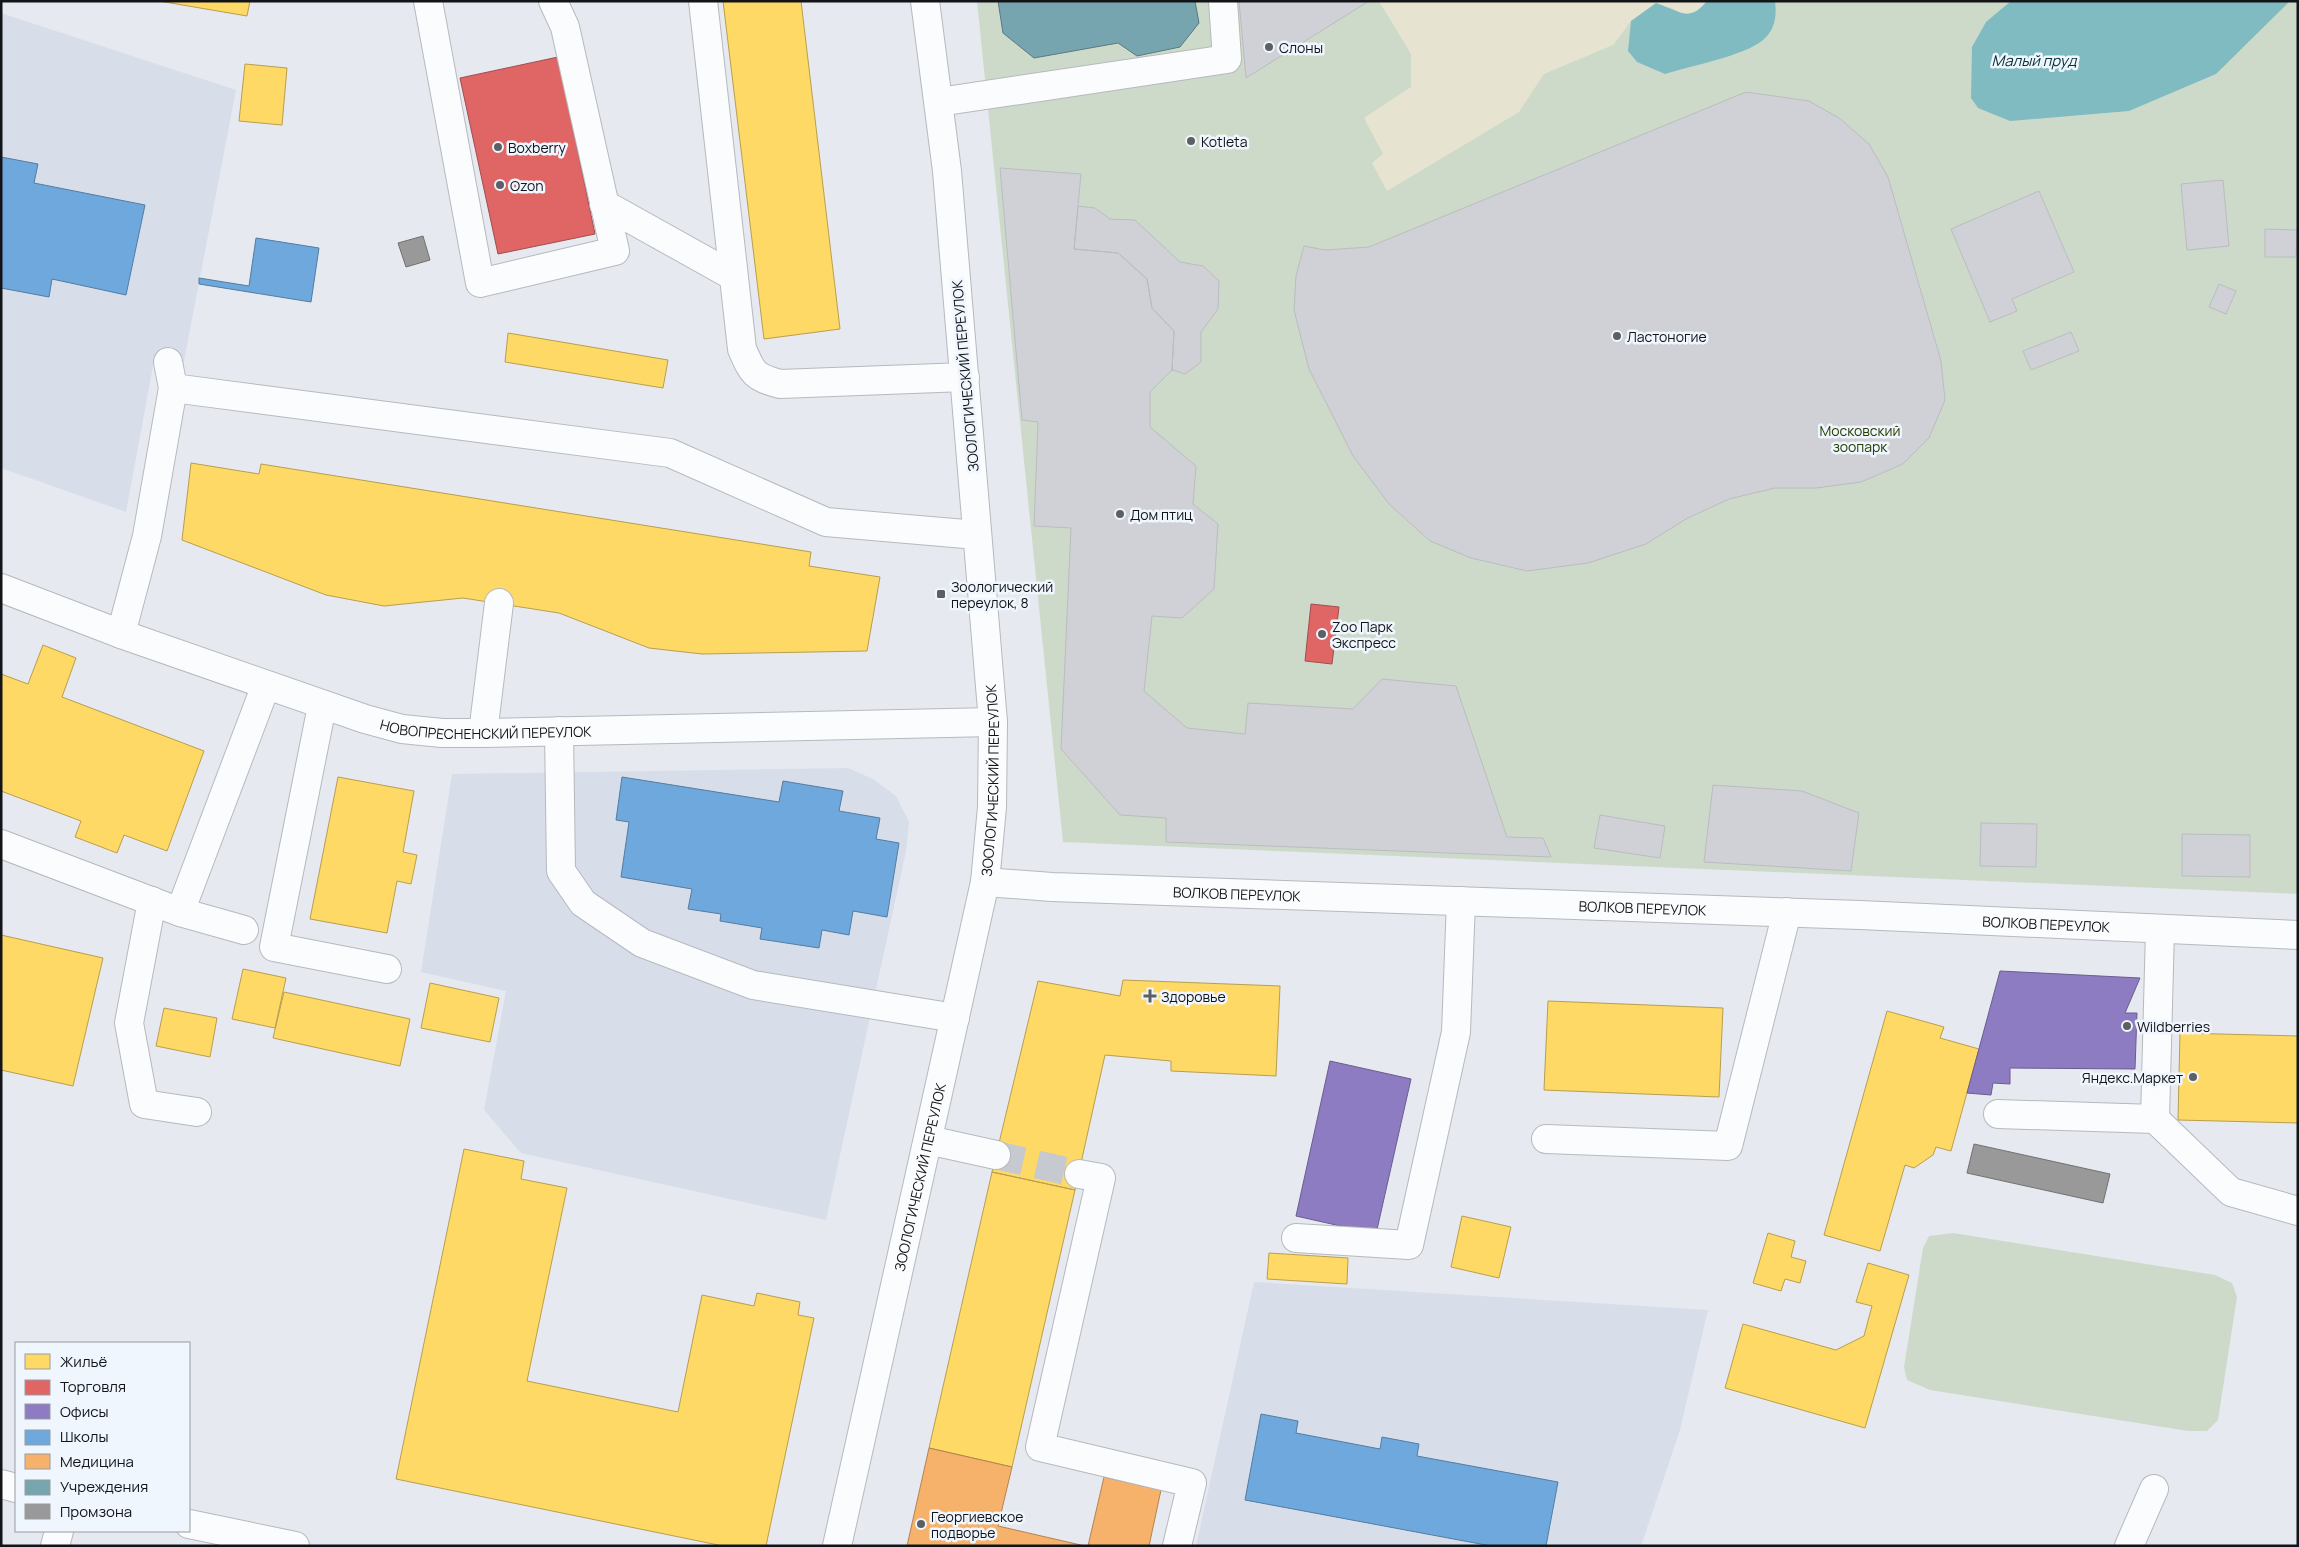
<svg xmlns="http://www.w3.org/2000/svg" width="2299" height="1547" font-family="Manrope,sans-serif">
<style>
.built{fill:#d7deea}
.green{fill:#cedac9}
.sand{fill:#e7e3d1}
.water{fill:#80bbc2}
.homes{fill:#ffd966;stroke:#b89e4f}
.shops{fill:#e06666;stroke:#a24d4f}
.offices{fill:#8e7cc3;stroke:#695d90}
.schools{fill:#6fa8dc;stroke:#537ca1}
.health{fill:#f6b26b;stroke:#b28352}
.public{fill:#76a5af;stroke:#587a82}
.industry{fill:#999;stroke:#707172}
.building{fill:#cfd1d6;stroke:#bbbcc0}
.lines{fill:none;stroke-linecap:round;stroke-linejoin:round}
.minor-tunnel{stroke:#c6c9cf;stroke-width:28;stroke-dasharray:28 14;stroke-linecap:butt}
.minor-casing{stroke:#b6b9be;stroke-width:30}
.minor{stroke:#fbfcfd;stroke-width:28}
.poi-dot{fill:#5c5f63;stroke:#f0f6fe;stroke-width:2}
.labels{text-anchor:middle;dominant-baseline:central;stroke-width:5;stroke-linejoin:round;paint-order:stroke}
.poi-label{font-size:14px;fill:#121418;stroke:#f0f6fe;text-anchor:start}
.street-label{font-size:14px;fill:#121418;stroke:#f0f6fe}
.park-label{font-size:14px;fill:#263d00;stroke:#f0f6fe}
.water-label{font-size:15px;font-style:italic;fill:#063033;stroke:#f0f6fe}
</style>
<rect width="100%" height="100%" fill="#e6e9ef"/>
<!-- built -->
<path class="built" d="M1,13l235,77 -53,276 -29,-5 -28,151 -125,-44z
M848,768l25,11 23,17 13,26 -3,29 -80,369 -305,-67 -37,-43 22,-119 -85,-19 31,-198z
M1254,1282l454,28 -28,120 -39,116h-445z"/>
<!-- green -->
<path class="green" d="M977,1h1321v893l-1235,-52z
M1953,1233l262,42 17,8 5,14 -19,123 -11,11h-19l-258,-41 -23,-10 -3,-13 19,-119 6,-12z"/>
<!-- sand -->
<path class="sand" d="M1379,1h328l-9,10 -14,4 -14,-8 -39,14 -18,24 -69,29 -25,38 -132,79 -15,-28 11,-9 -19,-36 47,-31v-33z"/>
<!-- water -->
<path class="water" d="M1707,1h68c2,15 0,29 -12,39 -19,16 -73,26 -98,34l-28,-12 -9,-11 3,-30 25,-18c23,7 32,21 51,-2z
M2011,1h279l-74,73 -87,37 -119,10 -32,-13 -7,-10 1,-51 14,-25z"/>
<!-- homes -->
<path class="homes" d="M159,1h91l-3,15z
M723,1h78l39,328 -76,10z
M245,64l42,4 -5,57 -43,-4z
M508,333l160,27 -5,28 -158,-26z
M191,463l68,11 2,-10 550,88 -2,14 71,11 -13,74 -165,3 -53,-6 -90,-35 -96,-15 -79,8 -58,-11 -144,-55z
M43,645l33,13 -14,39 142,54 -37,100 -43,-16 -7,18 -42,-16 6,-16 -80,-30v-117l27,10z
M338,777l76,14 -11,61 14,3 -6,29 -14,-3 -10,52 -77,-14z
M1,935l102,23 -30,128 -72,-16z
M243,969l43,9 -11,50 -43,-9z
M1123,980l157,6 -4,90 -105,-5v-10l-66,-6 -30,135 -83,-18 46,-191 82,15z
M430,983l69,15 -9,44 -69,-14z
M284,992l126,27 -10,47 -127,-28z
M1548,1001l175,7 -4,89 -175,-7z
M164,1008l53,10 -7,39 -54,-11z
M1887,1011l57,16 -4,11 39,11 -28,102 -15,-4 -3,8 -19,13 -9,-3 -25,86 -56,-16z
M2180,1033l118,3v87l-120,-3z
M464,1149l60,12 -3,18 46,9 -40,193 151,31 24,-117 52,11 3,-13 43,9 -2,13 16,3 -48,228h-43l-327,-67z
M992,1172l83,18 -63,277 -83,-19z
M1462,1216l49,11 -12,51 -48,-11z
M1768,1233l27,8 -4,16 15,4 -6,22 -15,-4 -4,12 -28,-8z
M1269,1253l79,5 -1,26 -80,-5z
M1868,1263l41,12 -44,153 -140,-40 18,-64 93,26 28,-14 8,-30 -16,-4z"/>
<!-- shops -->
<path class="shops" d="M558,57l37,177 -97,20 -38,-176z
M1311,604l28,3 -7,57 -27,-3z"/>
<!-- offices -->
<path class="offices" d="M2000,971l140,7 -15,35h12l-2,56 -125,-1v16l-17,-1 -2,12 -24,-2z
M1330,1061l81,18 -35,155 -80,-18z"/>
<!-- schools -->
<path class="schools" d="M1,157l37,7 -4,19 111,22 -19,90 -74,-16 -3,18 -48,-9z
M256,238l63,10 -8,54 -112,-18v-6l50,8z
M622,777l157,25 4,-21 60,10 -4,20 41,7 -4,21 23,4 -12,74 -34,-6 -4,24 -27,-5 -3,18 -59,-9 2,-11 -42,-7 1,-7 -33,-5 4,-20 -71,-12 8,-55 -13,-2z
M1261,1414l37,7 -2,12 84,16 2,-12 37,7 -2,12 141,26 -12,64h-55l-246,-46z"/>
<!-- health -->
<path class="health" d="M929,1448l83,19 -14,59 87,20h-178z
M1104,1477l57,13 -12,56h-61z"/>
<!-- public -->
<path class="public" d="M998,1h197l4,22 -19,24 -43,9 -19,-13 -84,15 -31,-25z"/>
<!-- industry -->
<path class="industry" d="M423,236l7,24 -24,7 -8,-24z
M1974,1144l136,30 -7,29 -136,-30z"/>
<!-- building -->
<path class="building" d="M1239,1h130l-123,77z
M1746,92l63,9 30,17 30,26 19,33 53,184 4,39 -16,38 -26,26 -42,18 -45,6h-41l-46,11 -43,20 -40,25 -58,19 -61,8 -56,-13 -41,-17 -41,-37 -36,-48 -44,-87 -15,-59 2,-34 8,-30 21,4 44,-3z
M1000,168l81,6 -7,75 44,4 29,26 5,29 22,23 -2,39 -22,22v35l46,39 -3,38 25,20 -4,65 -32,29 -30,-2 -8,75 43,37 58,6 3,-31 105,6 29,-30 74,7 51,151 36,1 8,19 -385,-15v-24l-46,-3 -59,-66 10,-221 -37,-2 4,-104 -16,-2z
M2223,180l6,66 -42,4 -6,-66z
M2039,191l35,81 -62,27 5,12 -27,11 -39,-93z
M1078,206l17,2 15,11 25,1 45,42 23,4 16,15 -1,28 -17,23v30l-16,12 -13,-4 2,-39 -22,-23 -5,-29 -29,-26 -44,-4z
M2265,229l32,1 -1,27h-31z
M2219,284l17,7 -10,23 -17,-7z
M2071,332l8,19 -48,19 -8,-19z
M1713,785l89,6 57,22 -8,58 -147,-9z
M1600,815l65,11 -5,32 -66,-10z
M1981,823l56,1 -1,43 -56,-1z
M2182,834l68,1v42l-68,-1z"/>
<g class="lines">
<!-- minor-tunnel -->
<path class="minor-tunnel" d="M996,1155l83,19"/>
<!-- minor casing -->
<g class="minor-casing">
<g id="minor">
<path d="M428,1l52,282 135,-32 -50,-224 -12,-26"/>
<path d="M703,1l39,348c11,25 12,28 38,35l185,-7"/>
<path d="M939,102l288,-43 -4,-58"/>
<path d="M604,204l129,72"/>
<path d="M168,362l5,26"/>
<path id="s1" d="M1,588l120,46 244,85 37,10 40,4h41l510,-11"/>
<path d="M121,634l26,-98 26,-148 497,65 156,69 151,13"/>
<path d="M322,706l-48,241 113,22"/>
<path d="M559,731l2,140 22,32 59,40 111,42 202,33"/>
<path d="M483,733l16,-130"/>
<path d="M1,844l179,68 86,-227"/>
<path id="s2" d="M985,882l67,5 808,28 438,20"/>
<path d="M152,901l-23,122 15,81 53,8"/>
<path d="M180,912l64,18"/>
<path d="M1998,1114l157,5 5,-190"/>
<path d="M2155,1119l76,73 67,19"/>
<path d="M1546,1139l182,7 59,-234"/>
<path d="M928,1140l68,15"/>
<path d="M1079,1174l22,4 -61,269 152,36 -15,63"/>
<path d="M1296,1238l113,7 47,-213 5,-131"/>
<path d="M1,1484l15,4"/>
<path d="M189,1524l106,22"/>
<path d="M55,1546l4,-15"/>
<path id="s3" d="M837,1546l148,-664 7,-75 1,-85 -46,-551 -22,-170"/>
<path d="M2129,1546l25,-57"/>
</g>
</g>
<!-- minor -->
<use href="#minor" class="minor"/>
</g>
<!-- markers -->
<g class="poi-dot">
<circle cx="1269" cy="47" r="5"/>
<circle cx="1191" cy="141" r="5"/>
<circle cx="498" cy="147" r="5"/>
<circle cx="500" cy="185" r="5"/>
<circle cx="1617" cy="336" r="5"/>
<circle cx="1120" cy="514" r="5"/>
<rect x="936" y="589" width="10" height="10" rx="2.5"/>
<circle cx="1322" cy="634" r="5"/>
<path d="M1147.5 988.5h5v5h5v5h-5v5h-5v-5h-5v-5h5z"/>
<circle cx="2127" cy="1026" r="5"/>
<circle cx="2193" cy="1077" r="5"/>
<circle cx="921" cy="1524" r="5"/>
</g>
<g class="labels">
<!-- poi labels -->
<g class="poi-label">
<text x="1279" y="47">Слоны</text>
<text x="1201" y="141">Kotleta</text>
<text x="508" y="147">Boxberry</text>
<text x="510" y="185">Ozon</text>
<text x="1627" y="336">Ластоногие</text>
<text x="1130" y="514">Дом птиц</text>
<text x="951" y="586">Зоологический<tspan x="951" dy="16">переулок, 8</tspan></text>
<text x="1332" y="626">Zoo Парк<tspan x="1332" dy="16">Экспресс</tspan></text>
<text x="1161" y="996">Здоровье</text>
<text x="2137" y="1026">Wildberries</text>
<text x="2183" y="1077" text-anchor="end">Яндекс.Маркет</text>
<text x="931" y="1516">Георгиевское<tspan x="931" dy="16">подворье</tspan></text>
</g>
<!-- street labels -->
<g class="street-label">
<text transform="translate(965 376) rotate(-95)">ЗООЛОГИЧЕСКИЙ ПЕРЕУЛОК</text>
<text stroke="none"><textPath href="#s1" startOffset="509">НОВОПРЕСНЕНСКИЙ ПЕРЕУЛОК</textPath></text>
<text stroke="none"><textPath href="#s3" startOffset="782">ЗООЛОГИЧЕСКИЙ ПЕРЕУЛОК</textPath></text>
<text stroke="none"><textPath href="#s2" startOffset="252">ВОЛКОВ ПЕРЕУЛОК</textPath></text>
<text stroke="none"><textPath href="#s2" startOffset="658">ВОЛКОВ ПЕРЕУЛОК</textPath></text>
<text stroke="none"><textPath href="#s2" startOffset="1062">ВОЛКОВ ПЕРЕУЛОК</textPath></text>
<text stroke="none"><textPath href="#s3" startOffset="378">ЗООЛОГИЧЕСКИЙ ПЕРЕУЛОК</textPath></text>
</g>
<!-- park labels -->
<g class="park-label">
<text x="1860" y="430">Московский<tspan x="1860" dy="16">зоопарк</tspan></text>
</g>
<!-- water labels -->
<g class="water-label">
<text x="2034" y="60">Малый пруд</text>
</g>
</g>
<!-- border -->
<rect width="2299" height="1547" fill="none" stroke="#121418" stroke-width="5"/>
<!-- legend -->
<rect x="15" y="1342" width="175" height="190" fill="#f0f6fe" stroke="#979ca2"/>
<rect x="25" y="1354" width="25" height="15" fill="#ffd966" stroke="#979ca2"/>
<text x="60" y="1367" font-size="15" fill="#121418">Жильё</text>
<rect x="25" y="1380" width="25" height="15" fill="#e06666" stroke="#979ca2"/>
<text x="60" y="1392" font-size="15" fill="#121418">Торговля</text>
<rect x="25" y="1404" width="25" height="15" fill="#8e7cc3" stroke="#979ca2"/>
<text x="60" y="1417" font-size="15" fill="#121418">Офисы</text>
<rect x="25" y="1430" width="25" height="15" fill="#6fa8dc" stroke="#979ca2"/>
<text x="60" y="1442" font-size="15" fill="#121418">Школы</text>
<rect x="25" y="1454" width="25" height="15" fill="#f6b26b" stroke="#979ca2"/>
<text x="60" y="1467" font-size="15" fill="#121418">Медицина</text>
<rect x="25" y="1480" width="25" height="15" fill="#76a5af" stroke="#979ca2"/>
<text x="60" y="1492" font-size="15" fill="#121418">Учреждения</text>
<rect x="25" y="1504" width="25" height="15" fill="#999999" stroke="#979ca2"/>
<text x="60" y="1517" font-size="15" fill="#121418">Промзона</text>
</svg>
